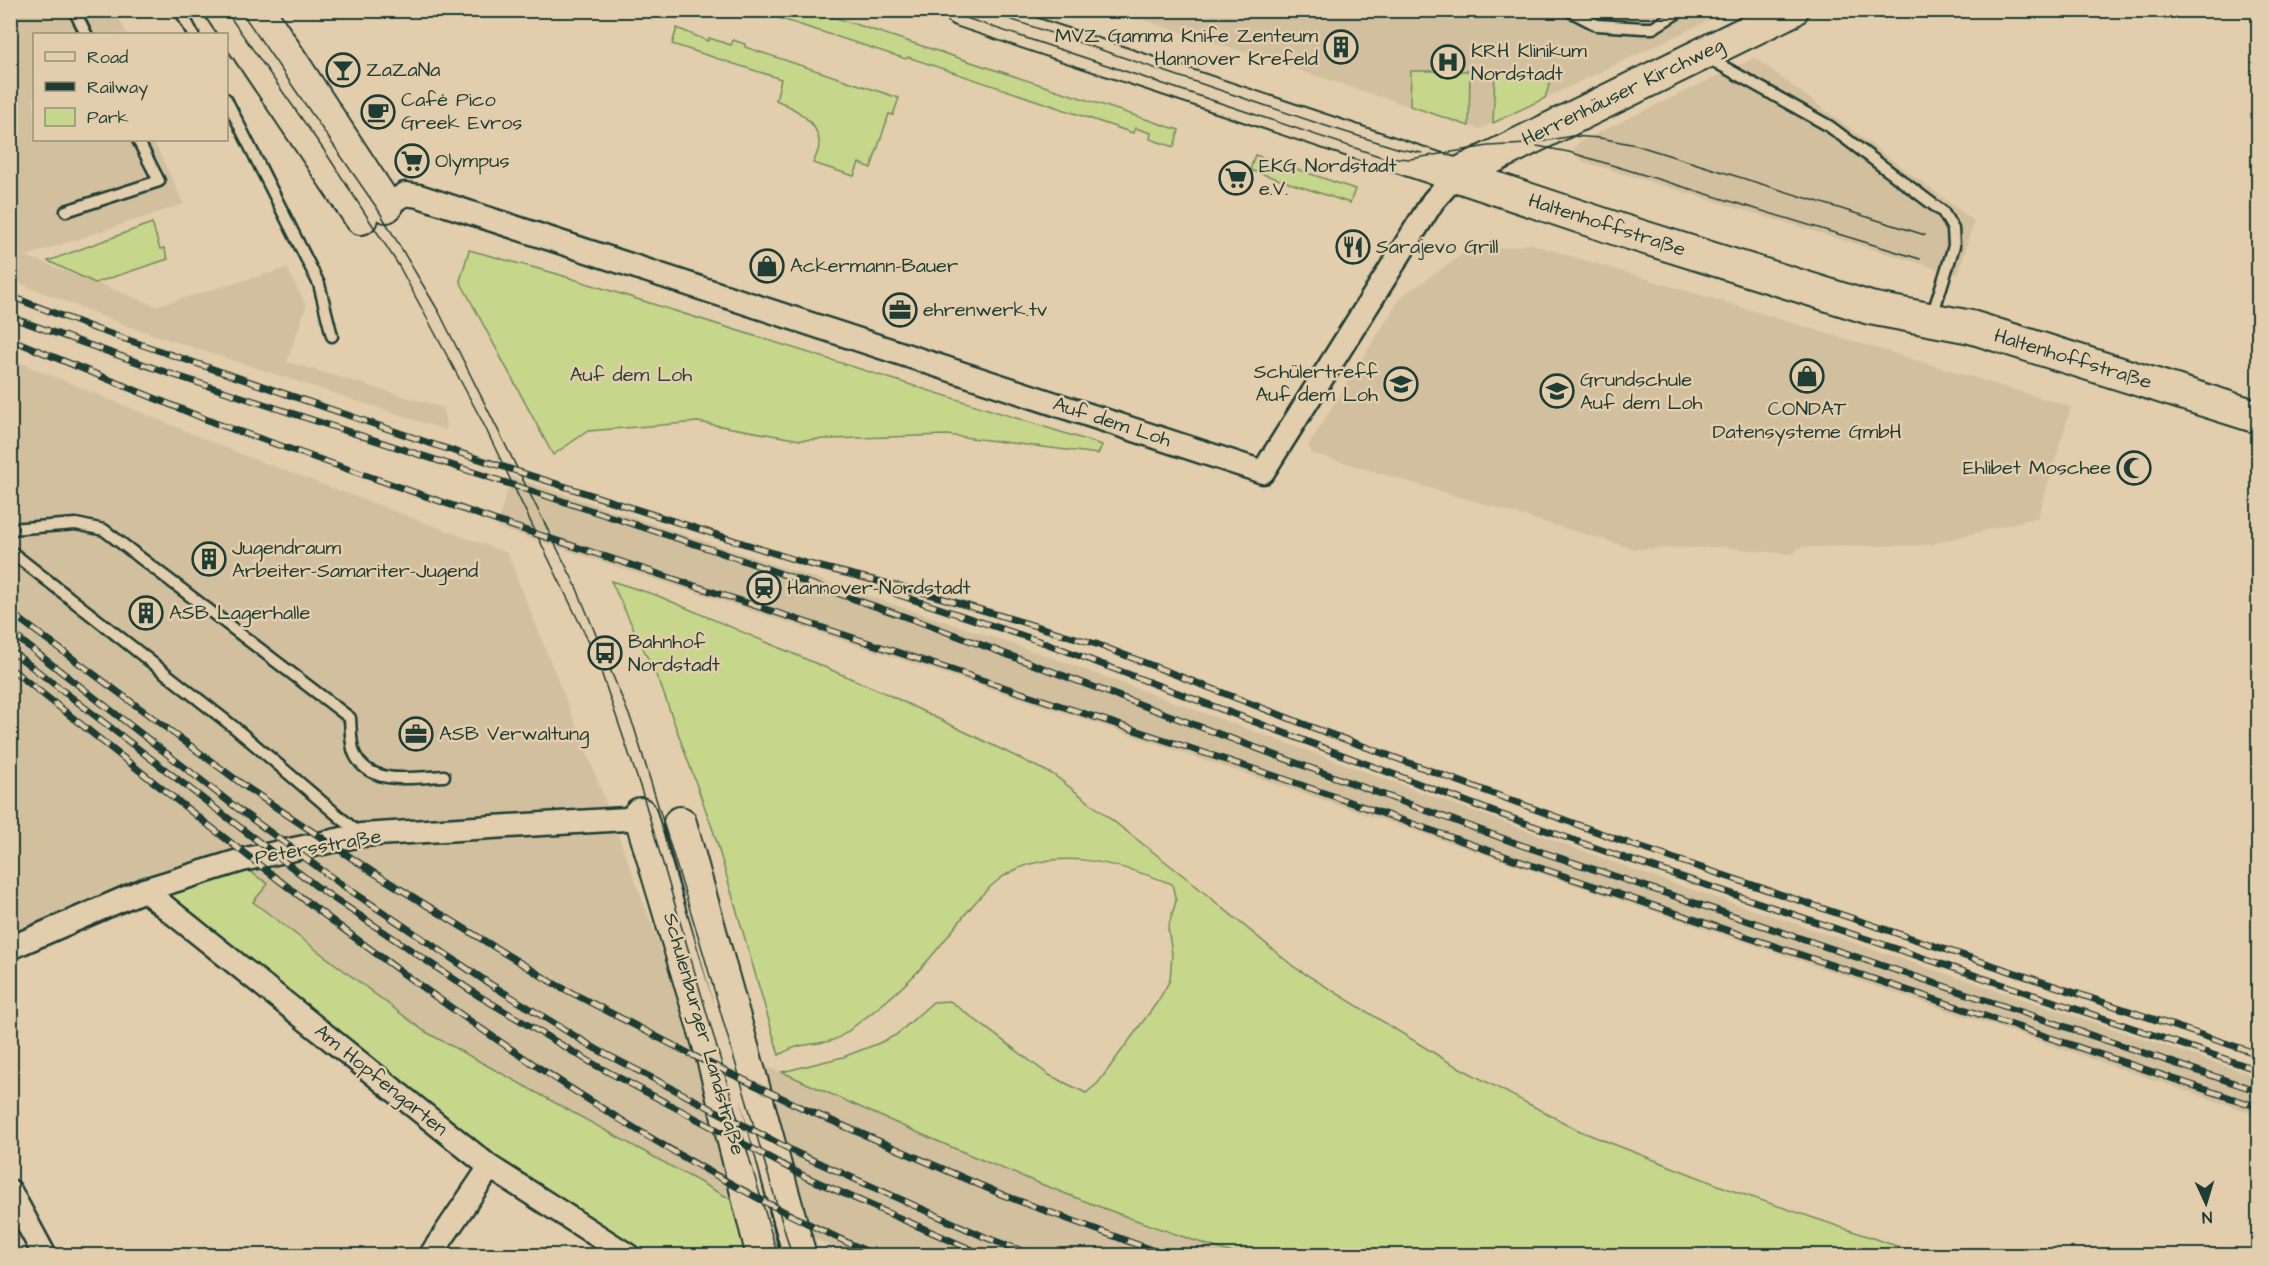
<svg xmlns="http://www.w3.org/2000/svg" width="2269" height="1266" font-family="'Architects Daughter',sans-serif">
<style>
.built{fill:#d1bf9e}
.green{fill:#c6d68a;stroke:#728a5f;stroke-width:1.5}
.lines{fill:none;stroke-linecap:round;stroke-linejoin:round}
.lane-casing{stroke:#1f3d34;stroke-width:15}
.street-casing{stroke:#1f3d34;stroke-width:27}
.secondary-casing{stroke:#1f3d34;stroke-width:36}
.lane{stroke:#e2cdac;stroke-width:10}
.street{stroke:#e2cdac;stroke-width:22}
.secondary{stroke:#e2cdac;stroke-width:32}
.tram{stroke:#1f3d34;stroke-width:1.5}
.rail-casing{stroke:#1f3d34;stroke-width:7}
.rail{stroke:#e2cdac;stroke-width:4.5;stroke-dasharray:14;stroke-linecap:butt}
.labels{text-anchor:middle;dominant-baseline:central;stroke-width:5;stroke-linejoin:round;paint-order:stroke}
.poi-label{font-size:20px;fill:#1f3d34;stroke:#e2cdac;text-anchor:start}
.street-label{font-size:20px;fill:#1f3d34;stroke:#e2cdac}
.park-label{font-size:20px;fill:#274538;stroke:#e2cdac}
</style>
<rect width="100%" height="100%" fill="#e2cdac"/>
<filter id="ink" filterUnits="userSpaceOnUse"><feTurbulence type="fractalNoise" baseFrequency=".0167" numOctaves="2"/><feDisplacementMap in="SourceGraphic" scale="12" xChannelSelector="R" yChannelSelector="G"/><feConvolveMatrix kernelMatrix="1 2 1 2 8 2 1 2 1" color-interpolation-filters="sRGB"/></filter>
<g filter="url(#ink)">
<!-- built -->
<path class="built" d="M10,11h105l12,23h-93v106h119l31,64 -158,52 130,50 131,-38 19,38 -19,56 157,46 2,22 -318,-104 -117,-46z
M1117,11h611l-248,118z
M1755,58l219,163 -16,54 -373,-113 -9,-6 -2,-7 5,-7z
M1531,244l540,163 -33,110 -111,28 -124,2 -5,1 -3,5 -8,1 -64,-7 -88,2 -323,-96 -4,-7 93,-149 64,-44z
M11,359l240,99 256,95 83,208 103,273 225,99 247,99 74,23h-389l-114,-53 -312,-171 -171,-129 -17,-40 -225,86z
M512,477l530,177 609,222 607,201v38l-1178,-397 -584,-191z"/>
<!-- green -->
<path class="green" d="M757,11h58l364,119 -5,17 -24,-8 1,-6 -16,-5 -2,5 -225,-76 -2,2z
M677,28l31,13 1,-3 22,7 2,-5 12,4v3l154,51 -6,17 -4,-1 -18,54 -12,-5 -5,13 -41,-13c2,-5 6,-12 6,-18 2,-22 -26,-38 -43,-45l5,-21 -109,-35z
M1411,71h59l-1,55 -59,-20z
M1495,72l57,4 -7,22 -52,25z
M1255,155l100,34 -5,14 -100,-33z
M152,223l8,26 4,-1 4,11 -73,24 -47,-22z
M469,250l85,23 548,172 -4,9 -151,-19 -147,5 -102,-18 -110,9 -35,24 -93,-174z
M611,581l45,14 229,98 169,82 135,105 105,87 153,94 133,70 151,59 192,65h-684c-156,-49 -308,-115 -457,-183l61,-15 34,-13 19,-9 37,-33 17,-1 99,74 37,18 12,-10 60,-82 12,-21 2,-26 -4,-26 8,-27 -4,-17c-52,-20 -120,-41 -171,-6 -27,19 -55,64 -79,89 -19,21 -42,40 -65,57 -7,6 -18,15 -27,17 -21,5 -32,2 -51,14l-65,-222 -53,-147z
M236,862l32,22 -15,18 171,129 312,171 9,53h-116l-139,-88 -346,-277z"/>
<g class="lines">
<!-- lane casing -->
<g class="lane-casing">
<path id="lane" d="M74,10l12,24
M180,10l13,24
M1570,11l27,14 46,3h10l29,-18
M1708,58l121,68 114,86 10,17 1,17 -22,70
M226,99l93,185 13,52
M66,211l93,-30 -21,-41
M10,529l66,-5 28,6 246,188c1,11 0,27 5,37 16,32 60,22 89,21
M10,551l225,177 126,107"/>
</g>
<!-- street casing -->
<g class="street-casing">
<path id="street" d="M386,206l19,-12 14,2 844,276 170,-271 23,-26
M144,890l346,277 139,89
M10,948l134,-58 98,-30 119,-25 265,-16 14,-5
M10,1191l35,65
M430,1256l60,-89"/>
</g>
<!-- secondary casing -->
<g class="secondary-casing">
<path id="secondary" d="M221,10l140,208
M258,10l128,196
M961,10l659,220 250,78 101,19 287,90
M1456,175l336,-165
M640,814l73,244 50,198
M680,823l120,433"/>
</g>
<!-- lane -->
<use href="#lane" class="lane"/>
<!-- street -->
<use href="#street" class="street"/>
<!-- secondary -->
<use href="#secondary" class="secondary"/>
<!-- tram -->
<path class="tram" d="M225,10l101,143 73,113 83,155 114,236 46,135 136,464
M240,10l139,201 60,101 136,272 59,143 66,215 92,314
M942,10l440,147 28,2 78,-13 40,-2 44,-8 28,2 36,7 289,90
M983,10l343,116 74,23 22,4
M1537,146l32,6 351,107"/>
<!-- rail casing -->
<g class="rail-casing">
<path id="rail" d="M10,296l86,33 339,116 370,118 113,28 178,53 218,84 319,117 625,209
M10,317l158,56 545,177 210,73 368,138 230,84 737,246
M10,339l205,84 282,98 787,258 232,81 742,247
M896,594l152,50 446,168 122,43 642,215
M10,612l236,175 125,84 182,112 141,73 113,54 196,85 165,61
M10,632l223,173 105,77 152,102 106,65 203,105 188,84 49,18
M10,650l310,239 159,107 118,70 209,111 180,79
M10,668c275,217 545,445 867,588"/>
</g>
<!-- rail -->
<use href="#rail" class="rail"/>
</g>
</g>
<!-- icons -->
<defs>
<g id="building-ring" transform="scale(1.725)"><circle r="9.5" fill="#e2cdac" stroke="#1f3d34" stroke-width="1.5"/><path d="M-4-6H4V6H1V3H-1V6H-4ZM-2.5-4.3h1.7v1.8h-1.7ZM.8-4.3h1.7v1.8H.8ZM-2.5-1h1.7V.8h-1.7ZM.8-1h1.7V.8H.8Z" fill="#1f3d34"/></g>
<g id="hospital-ring" transform="scale(1.725)"><circle r="9.5" fill="#e2cdac" stroke="#1f3d34" stroke-width="1.5"/><path d="M-5-5h3v3.5h4V-5h3V5h-3V1.5h-4V5h-3Z" fill="#1f3d34"/></g>
<g id="bar-ring" transform="scale(1.725)"><circle r="9.5" fill="#e2cdac" stroke="#1f3d34" stroke-width="1.5"/><path d="M-6-5H6L.8 .8V4.5H3.5V6h-7V4.5H-.8V.8Z" fill="#1f3d34"/></g>
<g id="cafe-ring" transform="scale(1.725)"><circle r="9.5" fill="#e2cdac" stroke="#1f3d34" stroke-width="1.5"/><path d="M-5.5-4.5H6V0H3Q3 3.5 0 3.5H-2.5Q-5.5 3.5-5.5 0ZM3-3.2v2h1.7v-2ZM-6 4.5H4V6H-6Z" fill="#1f3d34"/></g>
<g id="supermarket-ring" transform="scale(1.725)"><circle r="9.5" fill="#e2cdac" stroke="#1f3d34" stroke-width="1.5"/><path d="M-6-5.5h2.5l.6 2H6L4.5 2H-2.5L-4.4-4H-6ZM-1.5 3.2a1.3 1.3 0 1 0 .1 0ZM3 3.2a1.3 1.3 0 1 0 .1 0Z" fill="#1f3d34"/></g>
<g id="restaurant-ring" transform="scale(1.725)"><circle r="9.5" fill="#e2cdac" stroke="#1f3d34" stroke-width="1.5"/><path d="M-5-6h1v4h1v-4h1v4h1v-4h1v5L-1.5 .5V6h-2V.5L-5-1ZM5-6V6H3V1.5H1.5Q1.5-4 5-6Z" fill="#1f3d34"/></g>
<g id="shop-ring" transform="scale(1.725)"><circle r="9.5" fill="#e2cdac" stroke="#1f3d34" stroke-width="1.5"/><path d="M-5-2.5h2.3a2.7 3.5 0 0 1 5.4 0H5L5.5 6h-11ZM-1.5-2.5h3a1.5 2.3 0 0 0-3 0Z" fill="#1f3d34"/></g>
<g id="office-ring" transform="scale(1.725)"><circle r="9.5" fill="#e2cdac" stroke="#1f3d34" stroke-width="1.5"/><path d="M-6-3h4V-5.5h4V-3h4V5H-6ZM-1-4.5V-3h2v-1.5ZM-6 0V1H6V0Z" fill="#1f3d34"/></g>
<g id="school-ring" transform="scale(1.725)"><circle r="9.5" fill="#e2cdac" stroke="#1f3d34" stroke-width="1.5"/><path d="M0-5L7-2L0 1L-7-2ZM-4 1L0 2.5L4 1V4Q0 6-4 4Z" fill="#1f3d34"/></g>
<g id="mosque-ring" transform="scale(1.725)"><circle r="9.5" fill="#e2cdac" stroke="#1f3d34" stroke-width="1.5"/><path d="M3.5-4.9A6 6 0 1 0 3.5 4.9A5 5 0 1 1 3.5-4.9Z" fill="#1f3d34"/></g>
<g id="station-ring" transform="scale(1.725)"><circle r="9.5" fill="#e2cdac" stroke="#1f3d34" stroke-width="1.5"/><path d="M-3-6H3Q5-6 5-4V2Q5 4 3 4L4.5 6H3L1.5 4h-3L-3 6H-4.5L-3 4Q-5 4-5 2V-4Q-5-6-3-6ZM-3.5-4v3h7v-3ZM-3.5 1v1.5H-2V1ZM2 1v1.5H3.5V1Z" fill="#1f3d34"/></g>
<g id="bus-ring" transform="scale(1.725)"><circle r="9.5" fill="#e2cdac" stroke="#1f3d34" stroke-width="1.5"/><path d="M-5-6H5V4H4V6H2V4H-2V6H-4V4H-5ZM-3.5-4V0h7V-4ZM-3.5 1.2v1.5H-2V1.2ZM2 1.2v1.5H3.5V1.2Z" fill="#1f3d34"/></g>
</defs>
<g fill-rule="evenodd">
<use href="#building-ring" x="1341" y="47"/>
<use href="#hospital-ring" x="1448" y="62"/>
<use href="#bar-ring" x="343" y="70"/>
<use href="#cafe-ring" x="378" y="112"/>
<use href="#supermarket-ring" x="412" y="161"/>
<use href="#supermarket-ring" x="1236" y="178"/>
<use href="#restaurant-ring" x="1353" y="247"/>
<use href="#shop-ring" x="767" y="266"/>
<use href="#office-ring" x="900" y="310"/>
<use href="#shop-ring" x="1807" y="376"/>
<use href="#school-ring" x="1401" y="384"/>
<use href="#school-ring" x="1557" y="391"/>
<use href="#mosque-ring" x="2134" y="468"/>
<use href="#building-ring" x="209" y="559"/>
<use href="#station-ring" x="764" y="588"/>
<use href="#building-ring" x="146" y="613"/>
<use href="#bus-ring" x="605" y="653"/>
<use href="#office-ring" x="416" y="734"/>
</g>
<g class="labels">
<!-- poi labels -->
<g class="poi-label">
<text x="1318" y="36" text-anchor="end">MVZ Gamma Knife Zenteum<tspan x="1318" dy="23">Hannover Krefeld</tspan></text>
<text x="1471" y="51">KRH Klinikum<tspan x="1471" dy="23">Nordstadt</tspan></text>
<text x="366" y="70">ZaZaNa</text>
<text x="401" y="100">Café Pico<tspan x="401" dy="23">Greek Evros</tspan></text>
<text x="435" y="161">Olympus</text>
<text x="1259" y="166">EKG Nordstadt<tspan x="1259" dy="23">e.V.</tspan></text>
<text x="1376" y="247">Sarajevo Grill</text>
<text x="790" y="266">Ackermann-Bauer</text>
<text x="923" y="310">ehrenwerk.tv</text>
<text x="1378" y="372" text-anchor="end">Schülertreff<tspan x="1378" dy="23">Auf dem Loh</tspan></text>
<text x="1580" y="380">Grundschule<tspan x="1580" dy="23">Auf dem Loh</tspan></text>
<text x="1807" y="409" text-anchor="middle">CONDAT<tspan x="1807" dy="23">Datensysteme GmbH</tspan></text>
<text x="2111" y="468" text-anchor="end">Ehlibet Moschee</text>
<text x="232" y="548">Jugendraum<tspan x="232" dy="23">Arbeiter-Samariter-Jugend</tspan></text>
<text x="787" y="588">Hannover-Nordstadt</text>
<text x="169" y="613">ASB Lagerhalle</text>
<text x="628" y="642">Bahnhof<tspan x="628" dy="23">Nordstadt</tspan></text>
<text x="439" y="734">ASB Verwaltung</text>
</g>
<!-- street labels -->
<g class="street-label">
<text transform="translate(1623 92) rotate(-26)">Herrenhäuser Kirchweg</text>
<text transform="translate(1607 225) rotate(18)">Haltenhoffstraße</text>
<text transform="translate(2073 359) rotate(17)">Haltenhoffstraße</text>
<text transform="translate(1112 422) rotate(18)">Auf dem Loh</text>
<text transform="translate(318 847) rotate(-10)">Petersstraße</text>
<text transform="translate(704 1034) rotate(74)">Schulenburger Landstraße</text>
<text transform="translate(381 1080) rotate(39)">Am Hopfengarten</text>
</g>
<!-- park labels -->
<g class="park-label">
<text x="631" y="375">Auf dem Loh</text>
</g>
</g>
<!-- margin -->
<rect width="2269" height="1266" fill="none" stroke="#e2cdac" stroke-width="36"/>
<rect x="18" y="18" width="2233" height="1230" fill="none" stroke="#1f3d34" stroke-width="2" filter="url(#ink)"/>
<!-- legend -->
<rect x="33" y="33" width="195" height="108" fill="#e2cdac" stroke="#94937c" stroke-width="1.5"/>
<rect x="45" y="52" width="30" height="9" fill="#e2cdac" stroke="#94937c" stroke-width="1.5"/>
<text x="87" y="63" font-size="18" fill="#1f3d34">Road</text>
<rect x="45" y="82" width="30" height="9" fill="#1f3d34" stroke="#94937c" stroke-width="1.5"/>
<text x="87" y="93" font-size="18" fill="#1f3d34">Railway</text>
<rect x="45" y="108" width="30" height="18" fill="#c6d68a" stroke="#94937c" stroke-width="1.5"/>
<text x="87" y="123" font-size="18" fill="#1f3d34">Park</text>
<!-- north arrow -->
<g transform="translate(2206 1203) rotate(176)" stroke="#e2cdac" stroke-width="4.5" paint-order="stroke">
<path d="M0-4.5L10 22L0 15L-10 22Z" fill="#1f3d34"/>
<text y="-9" font-size="16" font-weight="bold" text-anchor="middle" fill="#1f3d34">N</text>
</g>
</svg>
